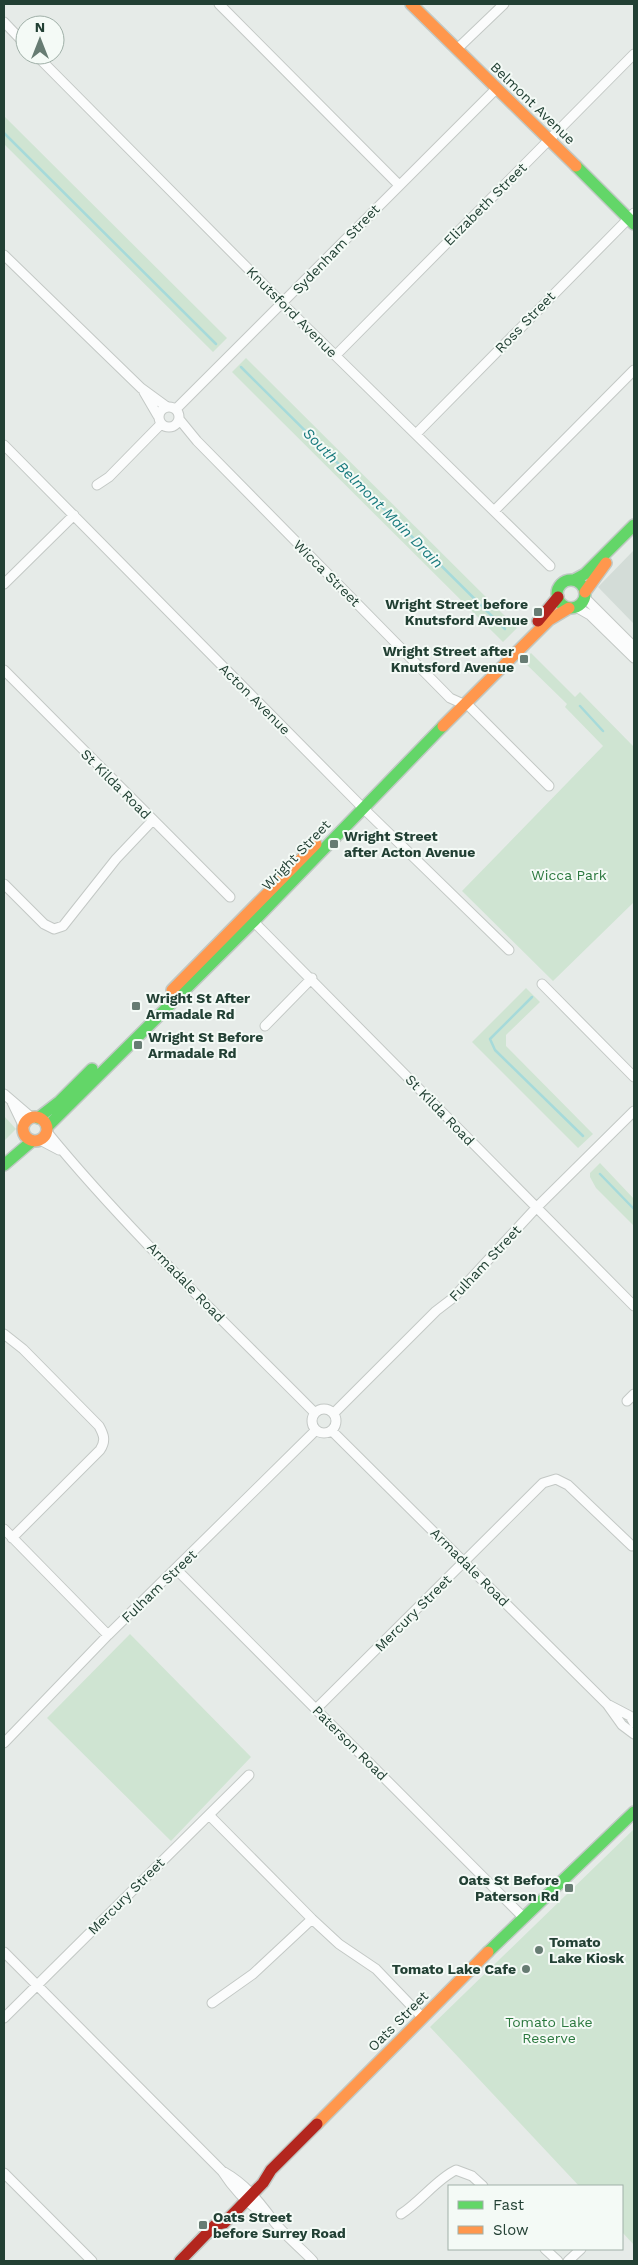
<svg xmlns="http://www.w3.org/2000/svg" width="638" height="2265" font-family="'Work Sans',sans-serif">
<style>
.built{fill:#d3dcd7}
.green{fill:#cfe4d2}
.lines{fill:none;stroke-linecap:round;stroke-linejoin:round}
.stream{stroke:#a6dada;stroke-width:2.5}
.street-casing{stroke:#c3c8c5;stroke-width:11}
.fast-casing{stroke:#c1c9c5;stroke-width:14}
.slow-casing{stroke:#c1c9c5;stroke-width:14}
.jam-casing{stroke:#c1c9c5;stroke-width:14}
.street{stroke:#fbfcfc;stroke-width:9}
.fast{stroke:#63d668;stroke-width:11}
.slow{stroke:#ff974d;stroke-width:11}
.jam{stroke:#b3261e;stroke-width:11}
.poi-dot{fill:#677c73;stroke:#f4faf6;stroke-width:2}
.labels{text-anchor:middle;dominant-baseline:central;stroke-width:4;stroke-linejoin:round;paint-order:stroke}
.street-label{font-size:14px;fill:#224034;stroke:#f4faf6}
.poi-label{font-size:14px;font-weight:bold;fill:#224034;stroke:#f4faf6;text-anchor:start}
.park-label{font-size:14px;fill:#2b783e;stroke:#f4faf6}
.water-label{font-size:15px;font-style:italic;fill:#1a7b7e;stroke:#f4faf6}
</style>
<rect width="100%" height="100%" fill="#e6ebe8"/>
<!-- built -->
<path class="built" d="M634,550v74l-36,-37z"/>
<!-- green -->
<path class="green" d="M4,116l223,222 -14,14 -209,-208z
M246,358l271,270 -14,14 -271,-270z
M531,653l44,44 5,-5 54,55v155l-81,79 -91,-90 141,-145 -38,-39 2,-3 -44,-43z
M526,988l14,14 -34,33v11l87,88 -15,14 -106,-106z
M4,1116l12,13 -12,12z
M600,1163l34,36v27l-38,-38 -6,-11v-4z
M130,1634l121,123 -80,84 -124,-123z
M634,1829v416l-12,-13v-46h-43l-149,-159z"/>
<g class="lines">
<!-- stream -->
<path class="stream" d="M4,133l212,211
M241,367l264,262
M580,706l23,25
M532,997l-42,42 5,11 88,86
M600,1174l34,35"/>
<!-- street casing -->
<g class="street-casing">
<path id="street" d="M219,4l180,181
M4,22l21,22
M457,49l47,-45
M36,55l254,256 260,255
M4,255l137,133 26,19
M336,355l298,-301
M144,392l14,24
M159 417a10 10 0 1 1 20 0a10 10 0 1 1-20 0Z
M176,409l320,-320
M179,419l18,22 253,257 20,9 79,79
M416,434l218,-221
M4,445l358,362 147,143
M97,485l12,-8 52,-53
M494,511l140,-141
M4,584l70,-69
M585,598l49,49
M576,607l14,8 44,43
M4,670l226,227
M4,884l40,40 10,5 9,-3 53,-67 36,-38
M251,919l383,387
M542,984l92,93
M265,1026l47,-48
M4,1094l28,24
M12,1102l12,25
M47,1132c81,99 178,190 268,281
M40,1140l19,10
M4,1334l19,15 76,77c5,9 7,15 1,24l-88,88
M627,1401l7,-7
M312 1421a12 12 0 1 1 24 0a12 12 0 1 1-24 0Z
M334,1413l102,-102 17,-13 83,-90 98,-97
M332,1431l275,273 15,21 12,9
M4,1529l104,106
M176,1569l347,348
M609,1705l21,11 4,7
M316,1709l227,-226 13,-4 12,6 64,61
M4,1743l104,-108 208,-205
M209,1815l103,104 27,25 37,25 46,48
M4,1952l218,219c13,20 29,37 50,48
M212,2003l41,-29 59,-55
M4,2018l245,-243
M224,2172c21,12 34,28 48,47 11,15 28,28 41,42
M4,2173l88,88
M401,2214c19,-12 37,-36 55,-44l16,6 11,10
M545,2249l13,12
M568,2261l13,-12"/>
</g>
<!-- fast casing -->
<g class="fast-casing">
<path id="fast" d="M576,166l58,58
M574,580l11,-6 49,-49
M557 594a14 14 0 1 1 28 0a14 14 0 1 1-28 0Z
M38,1118l22,-17 32,-32
M47,1127l207,-206 189,-195
M4,1165l28,-24
M488,1952l146,-140"/>
</g>
<!-- slow casing -->
<g class="slow-casing">
<path id="slow" d="M411,4l165,162
M585,592l21,-29
M443,726l106,-106 20,-12
M172,990l144,-146
M23 1129a12 12 0 1 1 24 0a12 12 0 1 1-24 0Z
M317,2124l171,-172"/>
</g>
<!-- jam casing -->
<g class="jam-casing">
<path id="jam" d="M538,621l20,-24
M180,2261l35,-36 9,-2 12,-12 27,-28 8,-13 46,-46"/>
</g>
<!-- street -->
<use href="#street" class="street"/>
<!-- fast -->
<use href="#fast" class="fast"/>
<!-- slow -->
<use href="#slow" class="slow"/>
<!-- jam -->
<use href="#jam" class="jam"/>
</g>
<!-- markers -->
<g class="poi-dot">
<rect x="533" y="607" width="10" height="10" rx="2.5"/>
<rect x="519" y="654" width="10" height="10" rx="2.5"/>
<rect x="329" y="839" width="10" height="10" rx="2.5"/>
<rect x="131" y="1001" width="10" height="10" rx="2.5"/>
<rect x="133" y="1040" width="10" height="10" rx="2.5"/>
<rect x="564" y="1883" width="10" height="10" rx="2.5"/>
<circle cx="539" cy="1950" r="5"/>
<circle cx="526" cy="1969" r="5"/>
<rect x="198" y="2220" width="10" height="10" rx="2.5"/>
</g>
<g class="labels">
<!-- street labels -->
<g class="street-label">
<text transform="translate(533 103) rotate(44)">Belmont Avenue</text>
<text transform="translate(485 204) rotate(-45)">Elizabeth Street</text>
<text transform="translate(336 249) rotate(-46)">Sydenham Street</text>
<text transform="translate(292 312) rotate(45)">Knutsford Avenue</text>
<text transform="translate(525 322) rotate(-46)">Ross Street</text>
<text transform="translate(327 573) rotate(45)">Wicca Street</text>
<text transform="translate(255 699) rotate(45)">Acton Avenue</text>
<text transform="translate(116 784) rotate(45)">St Kilda Road</text>
<text transform="translate(296 855) rotate(-46)">Wright Street</text>
<text transform="translate(440 1110) rotate(46)">St Kilda Road</text>
<text transform="translate(485 1263) rotate(-47)">Fulham Street</text>
<text transform="translate(186 1282) rotate(46)">Armadale Road</text>
<text transform="translate(470 1567) rotate(45)">Armadale Road</text>
<text transform="translate(159 1586) rotate(-44)">Fulham Street</text>
<text transform="translate(413 1613) rotate(-45)">Mercury Street</text>
<text transform="translate(350 1743) rotate(45)">Paterson Road</text>
<text transform="translate(126 1896) rotate(-45)">Mercury Street</text>
<text transform="translate(398 2021) rotate(-45)">Oats Street</text>
</g>
<!-- poi labels -->
<g class="poi-label">
<text x="528" y="604" text-anchor="end">Wright Street before<tspan x="528" dy="16">Knutsford Avenue</tspan></text>
<text x="514" y="651" text-anchor="end">Wright Street after<tspan x="514" dy="16">Knutsford Avenue</tspan></text>
<text x="344" y="836">Wright Street<tspan x="344" dy="16">after Acton Avenue</tspan></text>
<text x="146" y="998">Wright St After<tspan x="146" dy="16">Armadale Rd</tspan></text>
<text x="148" y="1037">Wright St Before<tspan x="148" dy="16">Armadale Rd</tspan></text>
<text x="559" y="1880" text-anchor="end">Oats St Before<tspan x="559" dy="16">Paterson Rd</tspan></text>
<text x="549" y="1942">Tomato<tspan x="549" dy="16">Lake Kiosk</tspan></text>
<text x="516" y="1969" text-anchor="end">Tomato Lake Cafe</text>
<text x="213" y="2217">Oats Street<tspan x="213" dy="16">before Surrey Road</tspan></text>
</g>
<!-- park labels -->
<g class="park-label">
<text x="569" y="875">Wicca Park</text>
<text x="549" y="2022">Tomato Lake<tspan x="549" dy="16">Reserve</tspan></text>
</g>
<!-- water labels -->
<g class="water-label">
<text transform="translate(373 498) rotate(45)">South Belmont Main Drain</text>
</g>
</g>
<!-- border -->
<rect width="638" height="2265" fill="none" stroke="#224034" stroke-width="10"/>
<!-- legend -->
<rect x="448" y="2185" width="175" height="65" fill="#f4faf6" stroke="#a0b0a8"/>
<rect x="458" y="2201" width="25" height="8" fill="#63d668" stroke="#a0b0a8"/>
<text x="493" y="2210" font-size="15" fill="#224034">Fast</text>
<rect x="458" y="2226" width="25" height="8" fill="#ff974d" stroke="#a0b0a8"/>
<text x="493" y="2235" font-size="15" fill="#224034">Slow</text>
<!-- north arrow -->
<g transform="translate(40 40)"><circle r="24" fill="#f4faf6" stroke="#a0b0a8"/>
<path d="M0-4L9 19L0 12L-9 19Z" fill="#677c73"/>
<text y="-8" font-size="14" font-weight="bold" text-anchor="middle" fill="#224034">N</text>
</g>
</svg>
